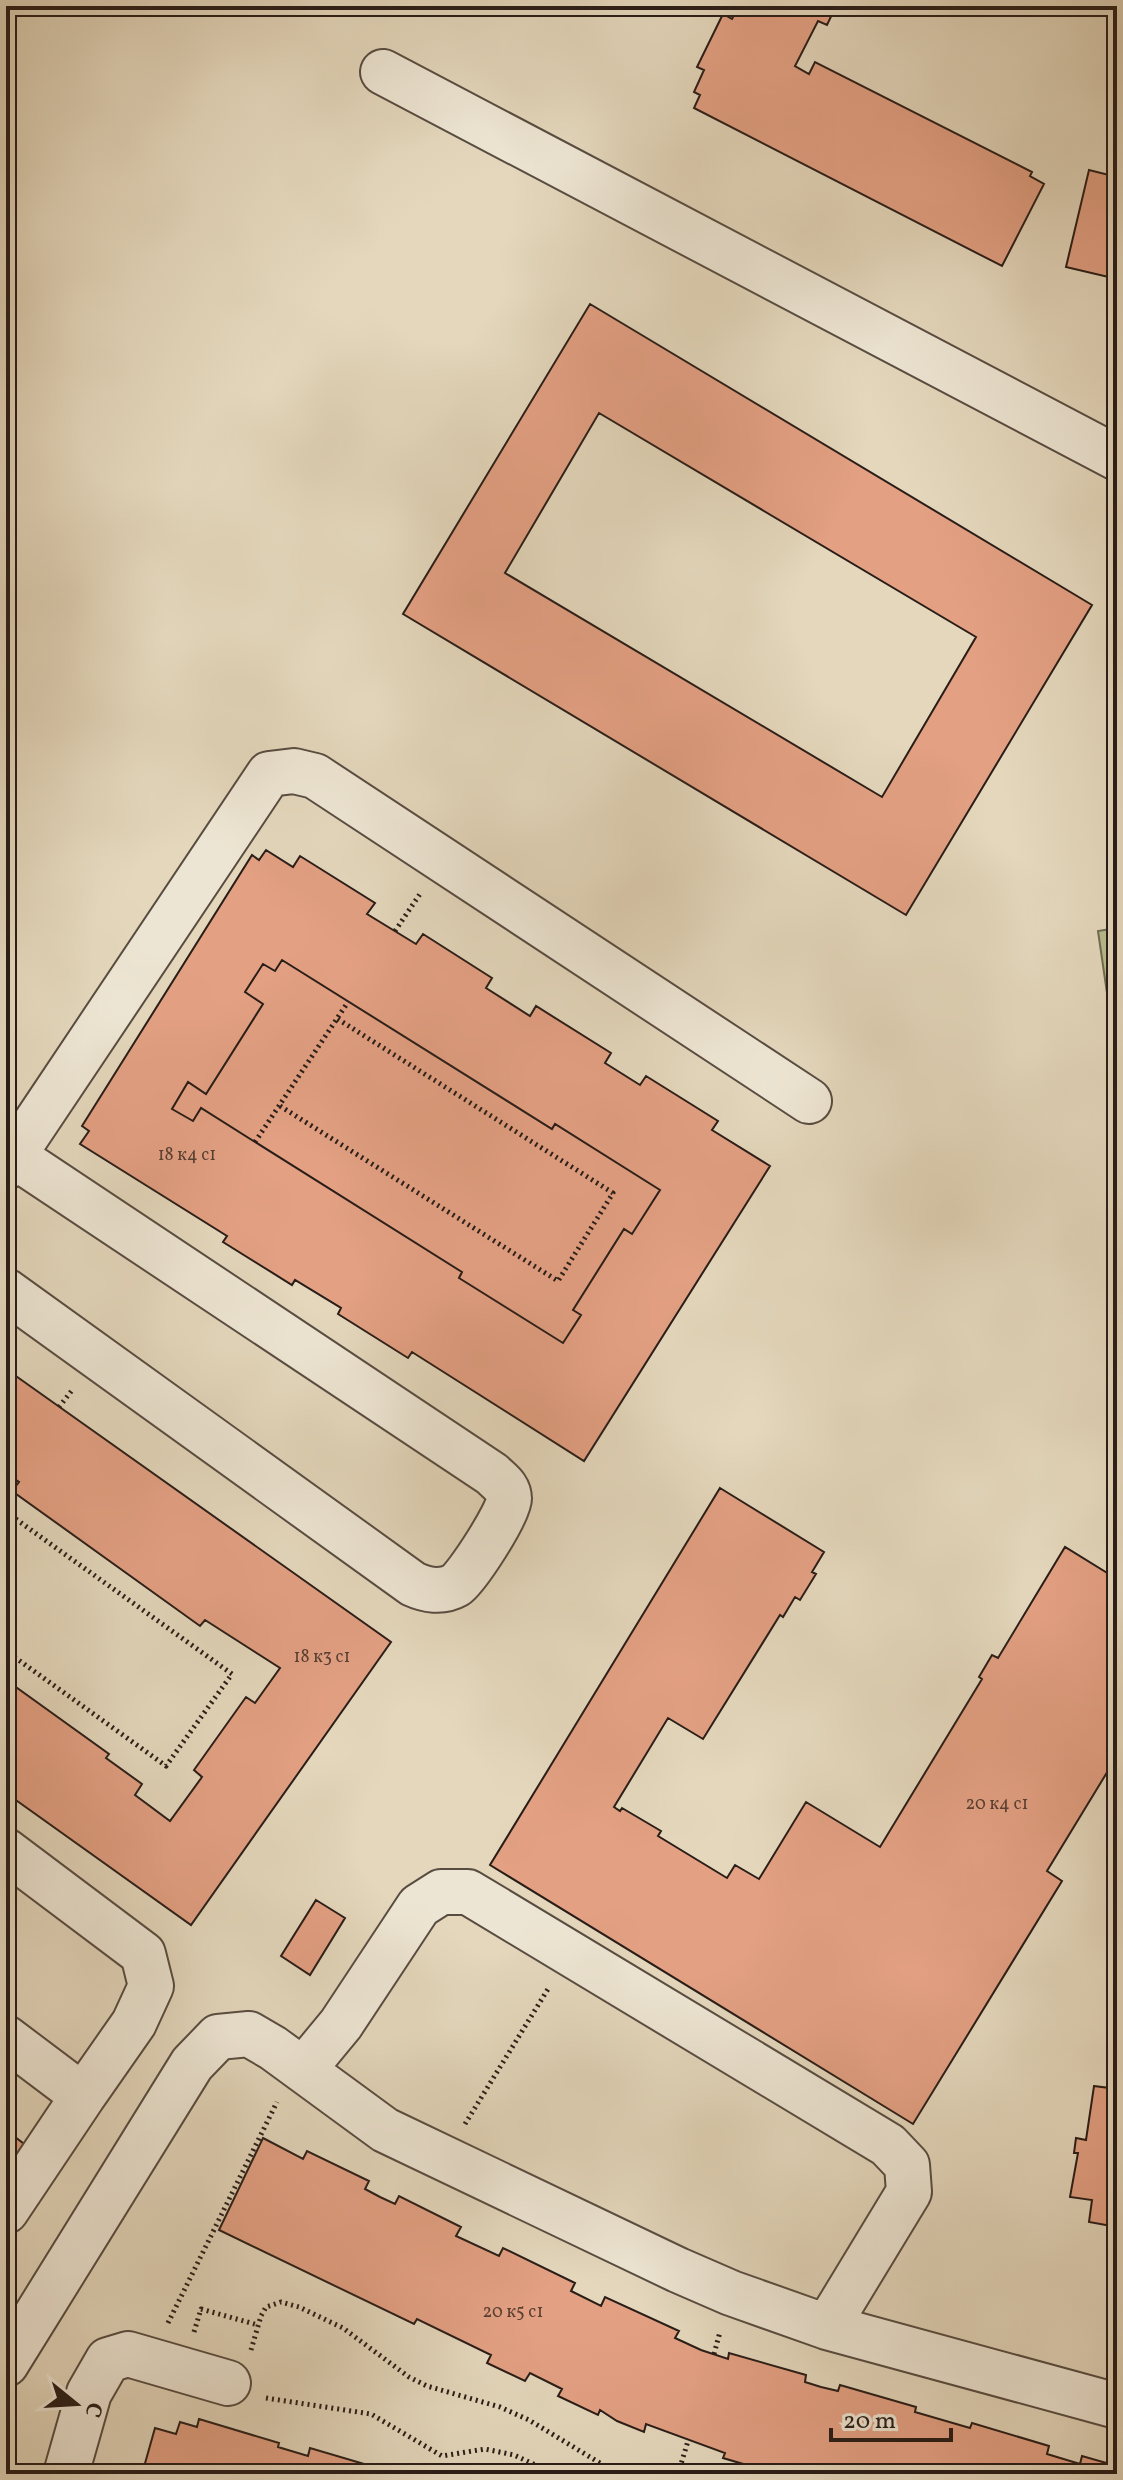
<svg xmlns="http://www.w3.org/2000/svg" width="1123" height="2480" font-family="Vollkorn,serif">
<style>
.green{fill:#b8bd8e;stroke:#706d53;stroke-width:2}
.building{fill:#e3a083;stroke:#291d18;stroke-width:2;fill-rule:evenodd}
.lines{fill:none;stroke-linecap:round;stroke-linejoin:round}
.minor-casing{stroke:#584c41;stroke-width:48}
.path{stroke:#291d18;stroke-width:5;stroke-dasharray:2 4;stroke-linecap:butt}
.minor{stroke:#ede5d3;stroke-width:44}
.labels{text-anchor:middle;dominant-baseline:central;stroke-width:7;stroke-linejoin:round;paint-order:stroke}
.number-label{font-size:18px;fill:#583e33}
</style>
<rect width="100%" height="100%" fill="#e4d7bc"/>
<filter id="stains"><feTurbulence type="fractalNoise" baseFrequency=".0025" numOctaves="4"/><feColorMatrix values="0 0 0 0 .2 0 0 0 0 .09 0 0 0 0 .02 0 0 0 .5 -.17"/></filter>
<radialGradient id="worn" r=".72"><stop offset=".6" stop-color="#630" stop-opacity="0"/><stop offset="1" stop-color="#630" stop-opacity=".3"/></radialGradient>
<!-- green -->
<path class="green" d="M1117,928v134l-19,-131z"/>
<!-- building -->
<path class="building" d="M739,6h97l-9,19 -9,-4 -23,45 14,8 6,-12 217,110 -2,4 14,8 -42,82 -308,-158 6,-13 -6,-3 10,-22 -7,-3 26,-53 9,5z
M1089,170l28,7v102l-51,-12z
M590,304l502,301 -186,310 -503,-301zM599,413l377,224 -94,160 -377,-224z
M266,850l27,17 7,-11 75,47 -8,11 49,30 7,-10 69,44 -6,10 44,28 6,-10 75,47 -6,10 35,22 6,-9 72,45 -6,9 58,36 -186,295 -172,-109 -4,6 -70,-44 3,-6 -46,-28 -3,5 -69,-43 4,-6 -147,-92 9,-13 -7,-5 170,-271 7,5zM282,960l270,169 3,-5 105,66 -28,44 -8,-5 -51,81 8,5 -18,28 -104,-65 3,-6 -261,-164 -8,13 -21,-12 16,-27 18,12 57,-90 -18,-12 18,-28 12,7z
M282,960l270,169 3,-5 105,66 -28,44 -8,-5 -51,81 8,5 -18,28 -104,-65 3,-6 -261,-164 -8,13 -21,-12 16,-27 18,12 57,-90 -18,-12 18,-28 12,7z
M6,1369l385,273 -200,283 -185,-132v-113l103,74 -3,4 36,26 -7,11 35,26 32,-44 -8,-7 52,-73 9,6 25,-35 -75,-48 -5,6 -188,-135 7,-9 -13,-9z
M720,1488l104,64 -12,20 4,2 -16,26 -5,-3 -12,20 -3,-2 -77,124 -35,-21 -54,89 6,4 2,-3 39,23 -3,5 69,42 8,-13 24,14 47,-77 74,45 102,-168 -3,-2 13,-22 6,3 67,-111 52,32v177l-70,115 15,10 -149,243 -423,-259z
M316,1900l29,18 -35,57 -29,-19z
M1094,2086l23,3v138l-28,-5 3,-22 -22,-3 8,-44h-4l2,-15 10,2z
M6,2130l22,17 -22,28z
M263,2138l40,21 4,-8 62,30 -4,8 15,8 15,7 4,-8 62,31 -5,9 43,20 4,-8 72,35 -4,8 30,15 4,-9 74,34 -4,7 26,12 27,9 1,-6 77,22 -1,7 16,5 17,4 2,-6 76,22 -1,5 55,16 2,-5 77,23 -2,8 33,10 2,-8 35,10v8h-340l-54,-16 2,-5 -79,-29 -2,8 -27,-11 -17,-11 -2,5 -40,-19 4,-7 -32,-16 -5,8 -38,-18 4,-8 -74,-36 -3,5 -195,-94z
M199,2419l80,24 -1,4 30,9 2,-8 88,26h-256l13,-46 21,6 4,-12 17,5z"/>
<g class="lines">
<!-- minor casing -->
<g class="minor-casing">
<path id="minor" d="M383,72l734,386
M6,1167l263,-393 25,-3 21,5 494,325
M6,1291l407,293c13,6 29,9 43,1 10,-6 54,-74 53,-86 0,-12 -9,-17 -17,-25l-478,-318
M6,1851l137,103 8,32 -17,37 -51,73
M6,2038l77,58 -77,115
M303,2070l38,-46 78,-118 22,-14h27l420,253 19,20 2,27 -82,135
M6,2364l186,-300 26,-27 31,-3 24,14 112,82 293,140 53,23 96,34 290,79
M66,2474l23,-81 19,-33 20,-6 100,29"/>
</g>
<!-- path -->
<path class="path" d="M395,931l25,-37
M280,1106l278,175 55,-88 -277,-175
M255,1142l93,-140
M59,1407l14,-18
M6,1482l4,-6
M6,1512l226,162 -66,92 -160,-115
M465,2124l83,-135
M168,2323l109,-221
M194,2332l7,-23 57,16
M251,2350l10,-34 5,-9 15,-5 18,5 44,21 66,49 18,9 73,21 29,13 89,54
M714,2354l6,-22
M266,2398l105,16 71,42 43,-7 29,6 41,19
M678,2474l10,-33"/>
<!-- minor -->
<use href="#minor" class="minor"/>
</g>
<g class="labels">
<!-- number labels -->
<g class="number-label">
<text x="187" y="1155">18 к4 с1</text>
<text x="322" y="1657">18 к3 с1</text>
<text x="997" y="1804">20 к4 с1</text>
<text x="513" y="2312">20 к5 с1</text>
</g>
</g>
<!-- margin -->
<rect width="1123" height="2480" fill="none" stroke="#e4d7bc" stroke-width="32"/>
<rect x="8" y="8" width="1107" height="2464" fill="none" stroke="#291d18" stroke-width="4"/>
<rect x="16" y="16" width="1091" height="2448" fill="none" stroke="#291d18" stroke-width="2"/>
<!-- north arrow -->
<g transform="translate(76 2404) rotate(108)" stroke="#ede5d3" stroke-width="6" paint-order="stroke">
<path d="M0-6L14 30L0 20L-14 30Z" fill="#291d18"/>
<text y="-12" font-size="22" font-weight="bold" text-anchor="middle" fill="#291d18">С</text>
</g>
<!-- scale -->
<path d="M831 2428v12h120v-12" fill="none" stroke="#291d18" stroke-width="4"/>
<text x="843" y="2428" font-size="24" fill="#291d18" stroke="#ede5d3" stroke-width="6" paint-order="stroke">20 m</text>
<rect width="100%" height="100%" filter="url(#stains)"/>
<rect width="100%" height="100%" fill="url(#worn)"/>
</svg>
